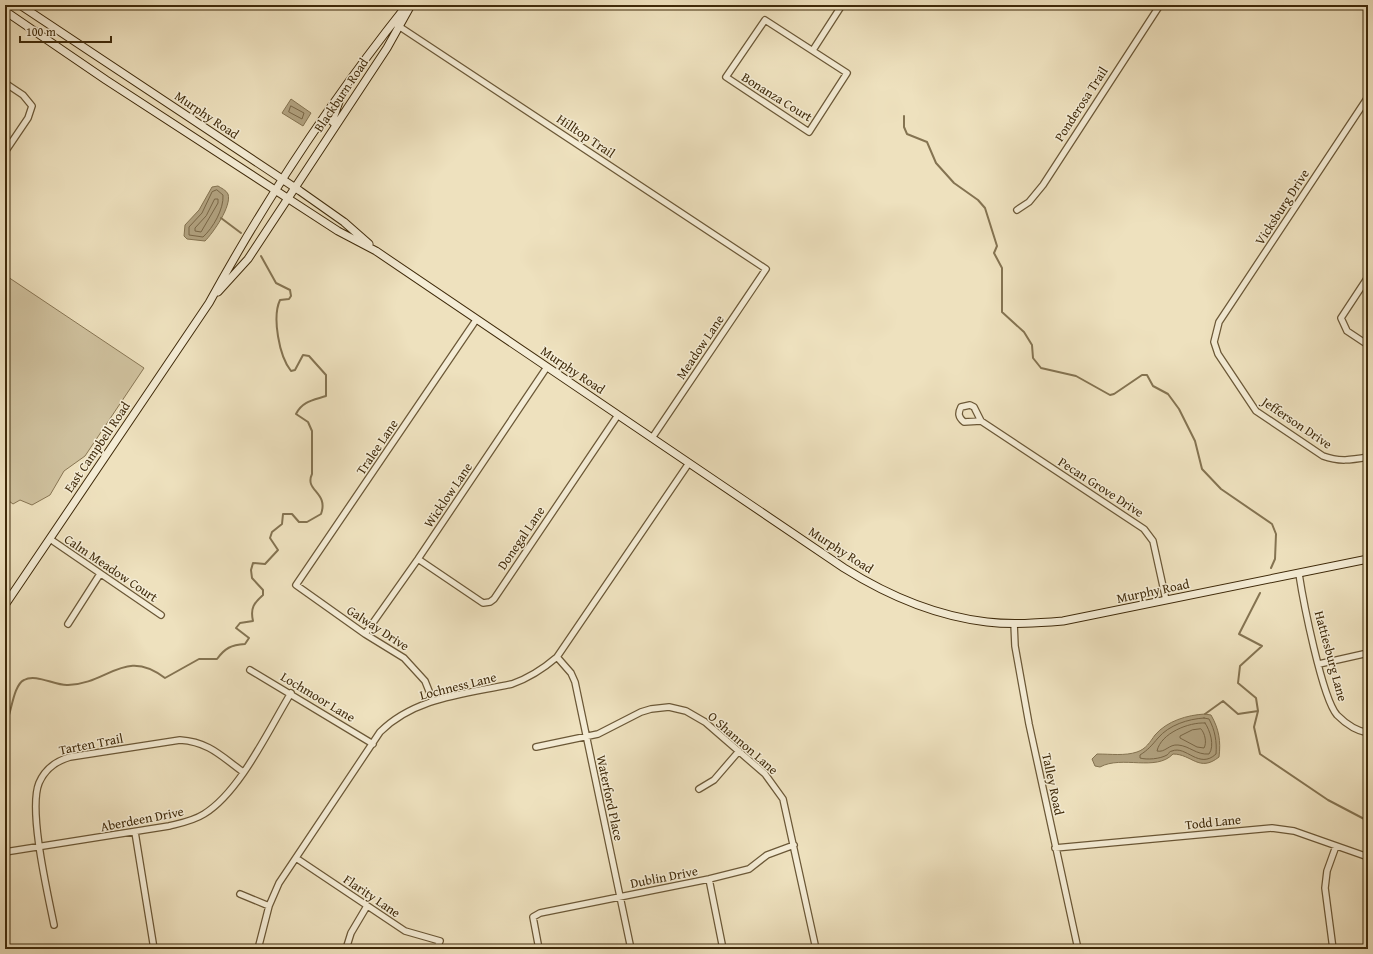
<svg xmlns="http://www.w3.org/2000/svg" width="1373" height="954" font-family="'Gentium Book Plus',serif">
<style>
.green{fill:#d0c29f;stroke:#887654}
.water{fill:#b2a381;stroke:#847351}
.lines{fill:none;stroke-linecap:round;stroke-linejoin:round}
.shore{stroke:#786646;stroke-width:1}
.stream{stroke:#847351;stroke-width:2}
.minor-casing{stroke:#6b5837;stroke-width:8}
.secondary-casing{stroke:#3f2a0a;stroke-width:9}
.minor{stroke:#f4ecd5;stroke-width:5.5}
.secondary{stroke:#f4ecd5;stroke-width:7}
.labels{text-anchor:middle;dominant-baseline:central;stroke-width:3;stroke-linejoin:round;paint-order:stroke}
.street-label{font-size:13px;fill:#3f2a0a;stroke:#f4ecd5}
</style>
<rect width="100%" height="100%" fill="#eee1be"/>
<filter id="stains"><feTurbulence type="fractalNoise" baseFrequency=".005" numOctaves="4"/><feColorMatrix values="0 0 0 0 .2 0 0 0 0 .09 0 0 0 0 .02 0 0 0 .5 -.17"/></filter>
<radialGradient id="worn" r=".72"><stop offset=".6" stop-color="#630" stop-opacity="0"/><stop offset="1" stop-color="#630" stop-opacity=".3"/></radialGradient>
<!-- green -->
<path class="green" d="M5,275l139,93 -59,88 -21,15 -14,24 -18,10 -12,-5 -7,4 -8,-6z"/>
<!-- water -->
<path class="water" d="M291,99l20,14 -8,13 -21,-13z
M218,186c3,2 8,4 10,8 4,12 -15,39 -23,47l-18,-2 -3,-3 1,-11 14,-15 13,-23z
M1205,714l6,1c8,14 10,26 8,42 -20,16 -27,-3 -46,-3 -17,18 -51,1 -73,13l-5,-1 -3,-7 5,-5c14,0 28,2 40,-2 9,-3 13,-10 18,-17 12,-14 32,-20 50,-21z"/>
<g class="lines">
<!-- shore -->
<path class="shore" d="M291,106l13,7 -2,6 -13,-7z
M217,190l6,5c1,14 -10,33 -20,42l-14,-2v-8l13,-14 10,-21z
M215,199h3v4l-17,29 -6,-1v-3l11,-12z
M1204,718l5,1c6,11 8,23 7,35 -17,16 -30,-9 -44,-3 -4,1 -2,2 -5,4 -7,4 -20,5 -27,3v-3c8,-5 12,-10 18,-17 11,-13 30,-19 46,-20z
M1205,723c5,7 10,23 4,31 -13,1 -19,-8 -31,-9 -9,-1 -13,8 -21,6 4,-18 32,-29 48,-28z
M1201,729c4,4 6,14 3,19l-7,-1 -17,-9v-2l12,-6z"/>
<!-- stream -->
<path class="stream" d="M904,116v11l3,7 20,8 9,21 18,20 24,17 7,8 12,38 -3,7 8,15v44l22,20 8,13 1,13 8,10 35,8 34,19 4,-1 28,-19h5l6,11 15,8 11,15 16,32 7,28 19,20 51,35 4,10 -1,25 -4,9
M221,218l20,15
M1258,711l-4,16 6,27 68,46 40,21
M1205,714l18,-13 15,13 20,-3 -2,-13 -18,-15 2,-17 22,-20 -23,-12 21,-41
M5,720l4,-5c3,-9 6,-31 15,-35 12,-7 31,6 44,5 40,-1 57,-38 97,-7l34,-19h18c8,-11 14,-14 28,-15l4,-6 -13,-10 4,-5 13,-2c-3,-13 1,-18 10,-26v-5l-11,-12 -1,-8 2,-7 12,1 13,-14 -8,-12 2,-6 10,-8 1,-10h9l7,8h8l14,-8c8,-22 -17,-23 -9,-40v-43l-4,-9 -12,-8c6,-13 18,-14 30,-18v-21l-17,-19 -6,-1 -8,15 -4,1c-12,-15 -19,-54 -11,-71l9,-1 2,-3 -1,-6 -14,-7 -15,-27"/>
<!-- minor casing -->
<g class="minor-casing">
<path id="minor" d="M765,20l82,53 -38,59 -83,-55z
M397,25l369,244 -114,169
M813,50l29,-45
M5,83l18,12 9,11 -4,12 -23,34
M1368,97l-149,225 -5,20 4,12 38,57 67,45c16,6 28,4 45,1
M1017,210l12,-8 14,-17 117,-180
M1368,277l-27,41 6,13 21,14
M981,421l-17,1c-6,-5 -6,-9 -3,-15l9,-2 4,2 7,14 163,108 9,12 13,59
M50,539l111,76
M418,559l65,44 7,-1 4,-3 124,-184
M1299,574c4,26 23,124 38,141 8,8 20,16 31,18
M1014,623l1,23 14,78 49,225
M68,624l32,-50
M365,634l53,-75 129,-192
M557,657l14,16 4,9 56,267
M1319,664l49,-11
M250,670l123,74
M433,701l-8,-20 -21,-23 -39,-24 -69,-49 180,-265
M536,747l62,-13 43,-22 10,-3 18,-2 17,4 19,11 60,52 18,25 33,150
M699,789l15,-9 25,-29
M135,832l19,117
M1055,848l217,-20 22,3 74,26
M5,852l164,-26c12,-3 24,-5 35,-12 36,-22 65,-85 87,-121
M296,858l109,73 35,10 -4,8
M709,879l14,70
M240,894l29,12
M54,925c-6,-30 -26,-115 -15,-142 6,-14 17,-22 31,-26l110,-17c29,2 41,16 63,32
M258,949l11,-43 10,-23 101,-151c35,-35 86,-38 132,-48 17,-6 31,-15 45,-27l132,-194
M346,949l5,-16 16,-27
M539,949l-6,-32 7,-4 169,-34 40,-10 18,-14 27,-10
M1333,949l-8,-61 2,-17 9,-25"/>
</g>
<!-- secondary casing -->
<g class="secondary-casing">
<path id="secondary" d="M20,5l280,186 44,31 25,22
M5,11l101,69 232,151 38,20 468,317c43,27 92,48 143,54 25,3 51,1 76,-1l305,-62
M336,125l-4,-4 8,-22
M218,292l30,-33 139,-211 24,-43
M5,605l204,-302c57,-104 124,-205 198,-298"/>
</g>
<!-- minor -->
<use href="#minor" class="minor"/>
<!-- secondary -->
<use href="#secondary" class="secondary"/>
</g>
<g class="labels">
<!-- street labels -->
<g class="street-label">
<text transform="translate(341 95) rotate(-56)">Blackburn Road</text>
<text transform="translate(777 97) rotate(32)">Bonanza Court</text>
<text transform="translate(1081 104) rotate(-57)">Ponderosa Trail</text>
<text transform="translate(207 115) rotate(34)">Murphy Road</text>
<text transform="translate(586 136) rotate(34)">Hilltop Trail</text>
<text transform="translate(1282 207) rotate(-57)">Vicksburg Drive</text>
<text transform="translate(700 347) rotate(-56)">Meadow Lane</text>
<text transform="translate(573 370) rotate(34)">Murphy Road</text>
<text transform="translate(1297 423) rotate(34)">Jefferson Drive</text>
<text transform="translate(97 447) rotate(-56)">East Campbell Road</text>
<text transform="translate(377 447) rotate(-56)">Tralee Lane</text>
<text transform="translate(1101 487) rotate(33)">Pecan Grove Drive</text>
<text transform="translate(448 495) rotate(-56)">Wicklow Lane</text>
<text transform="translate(521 538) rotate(-56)">Donegal Lane</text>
<text transform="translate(841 550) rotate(33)">Murphy Road</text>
<text transform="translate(111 568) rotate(34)">Calm Meadow Court</text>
<text transform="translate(1153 591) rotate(-12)">Murphy Road</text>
<text transform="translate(378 628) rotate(33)">Galway Drive</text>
<text transform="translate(1331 656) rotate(75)">Hattiesburg Lane</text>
<text transform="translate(458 686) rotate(-14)">Lochness Lane</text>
<text transform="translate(318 697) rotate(31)">Lochmoor Lane</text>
<text transform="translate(743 743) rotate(41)">O Shannon Lane</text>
<text transform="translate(91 744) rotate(-11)">Tarten Trail</text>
<text transform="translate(1053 784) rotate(78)">Talley Road</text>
<text transform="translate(610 798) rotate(78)">Waterford Place</text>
<text transform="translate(142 819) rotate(-11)">Aberdeen Drive</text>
<text transform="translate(1213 822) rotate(-6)">Todd Lane</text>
<text transform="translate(664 877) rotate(-11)">Dublin Drive</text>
<text transform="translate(372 896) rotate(34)">Flarity Lane</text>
</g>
</g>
<!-- margin -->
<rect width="1373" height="954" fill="none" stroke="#eee1be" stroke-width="20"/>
<rect x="6" y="6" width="1361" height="942" fill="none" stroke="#3f2a0a" stroke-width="2"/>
<rect x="10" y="10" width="1353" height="934" fill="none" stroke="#3f2a0a"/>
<!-- scale -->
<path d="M20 36v6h91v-6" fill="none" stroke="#3f2a0a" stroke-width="2"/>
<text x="26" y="36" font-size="12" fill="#3f2a0a" stroke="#f4ecd5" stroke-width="3" paint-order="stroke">100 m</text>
<rect width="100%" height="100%" filter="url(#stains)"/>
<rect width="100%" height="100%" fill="url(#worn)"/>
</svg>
